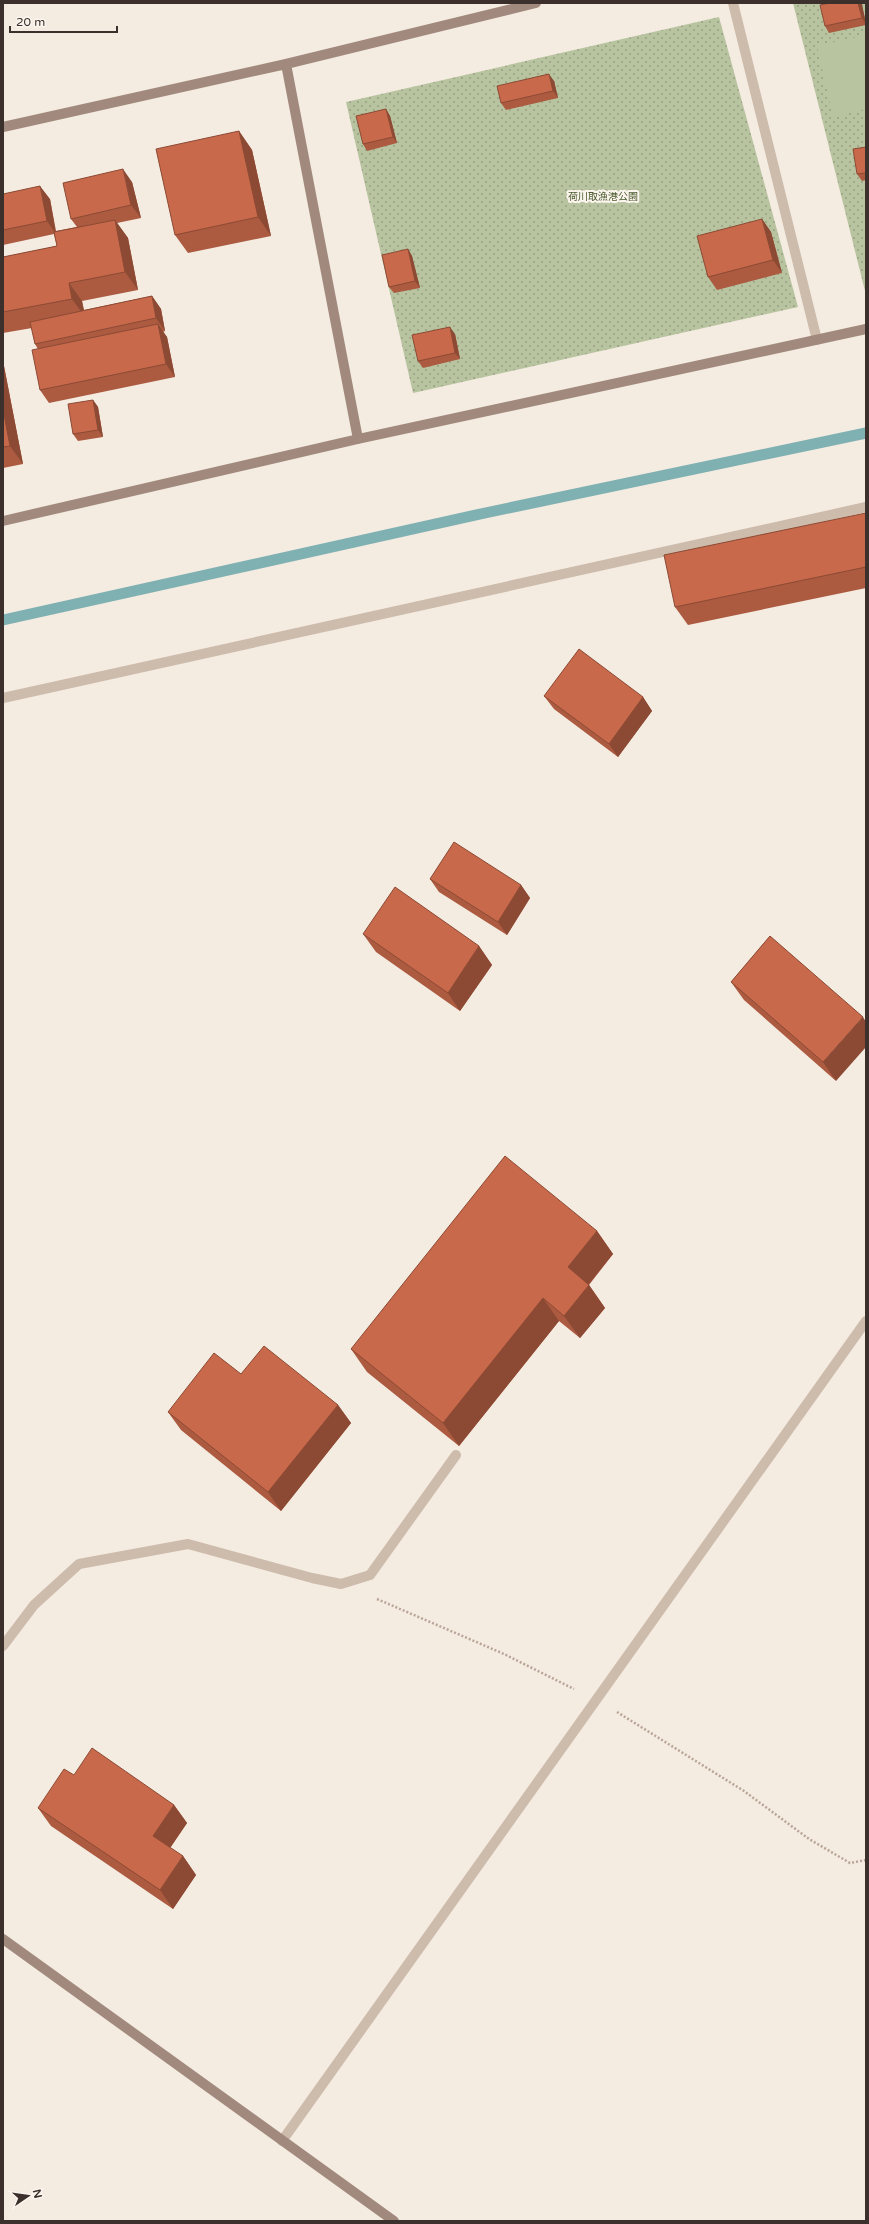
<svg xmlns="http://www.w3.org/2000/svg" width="869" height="2224" font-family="'Varela Round','Noto Sans JP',sans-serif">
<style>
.grass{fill:url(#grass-dots)}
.pitch{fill:#b8c4a0}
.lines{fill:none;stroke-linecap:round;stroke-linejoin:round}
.stream{stroke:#7fb0b2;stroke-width:11}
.path{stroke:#b9a596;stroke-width:2.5;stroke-dasharray:2 2;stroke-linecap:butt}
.street{stroke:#cdbbac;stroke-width:10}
.secondary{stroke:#a18a7d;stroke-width:10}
.wall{fill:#ac5a40}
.shaded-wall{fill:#8c4a34}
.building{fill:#c8694b;stroke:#8c4a34}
.labels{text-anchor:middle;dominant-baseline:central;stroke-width:4;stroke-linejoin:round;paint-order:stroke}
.park-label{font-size:10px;fill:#4a5a2e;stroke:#fbf5ee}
</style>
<defs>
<pattern id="grass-dots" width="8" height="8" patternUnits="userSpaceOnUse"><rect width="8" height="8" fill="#b8c4a0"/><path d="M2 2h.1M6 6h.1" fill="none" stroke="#97a083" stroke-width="1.8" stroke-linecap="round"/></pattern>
</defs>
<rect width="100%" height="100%" fill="#f4ebe1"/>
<!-- grass -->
<path class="grass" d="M793,3h73v292z
M719,17l79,290 -385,86 -67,-291z"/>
<!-- pitch -->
<path class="pitch" d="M866,35v74l-33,8 -16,-71z"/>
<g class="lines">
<!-- stream -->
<path class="stream" d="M3,620l482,-107 381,-80"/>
<!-- path -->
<path class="path" d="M377,1599l127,55 70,35
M617,1712l127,79 65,48 41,24 16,-3"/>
<!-- street -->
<path class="street" d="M733,3l84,337
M3,698l863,-191
M3,1646l31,-41 45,-41 109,-20 124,34 29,6 29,-9 86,-120
M282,2141l584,-820"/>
<!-- secondary -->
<path class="secondary" d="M286,64l72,375
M3,127l283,-63 250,-61
M3,521l355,-82 508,-110
M3,1939l391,282"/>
</g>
<!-- wall -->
<path class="wall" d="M830,3h31l5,19v3l-37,8 -4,-7z
M554,81l4,17 -52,12 -5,-7z
M386,109l4,7 7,27 -30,8 -4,-7z
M239,131l13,19 19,86 -83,17 -13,-18z
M866,147v33l-4,1 -5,-7z
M132,182l9,36 -24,5 11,15 10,52 -56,11 2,9 68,-14 9,13 4,22 -2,1 4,5 8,40 -126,26 -9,-13 -2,-41 -3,-5 -3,-16 -29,5v-76l54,-11 -3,-12 -51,11v-51l47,5 6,32 21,-4 -6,-8z
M762,219l9,13 11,41 -65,17 -9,-13z
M408,249l4,7 8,32 -26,5 -5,-6z
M455,334l5,25 -37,9 -5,-7z
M3,361l20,103 -20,4z
M93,400l5,7 5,30 -25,4 -5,-7z
M866,513v75l-178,37 -13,-18z
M544,696l99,1 9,14 -34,46 -64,-48z
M430,879l91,6 9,13 -23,37 -68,-43z
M363,934l116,12 13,19 -32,46 -84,-59z
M770,936l66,145 -92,-81 -13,-18z
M597,1231l16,23 -24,31 16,23 -25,30 -21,-17 -100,125 -92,-74 -16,-23z
M241,1374l97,31 13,18 -70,88 -100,-81 -13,-18z
M74,1775l100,30 13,18 -17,25 13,8 13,19 -23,34 -122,-83 -13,-18z"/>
<!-- shaded-wall -->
<path class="shaded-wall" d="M858,3h3l1,1 4,20 -4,-6z
M549,74l5,7 4,17 -5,-7z
M386,109l4,7 7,27 -4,-6z
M239,131l13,19 19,86 -13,-19z
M123,169l9,13 9,36 -10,-13z
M40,186l10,13 6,35 -9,-13z
M762,219l9,13 11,41 -9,-13z
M115,220l13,18 10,52 -13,-18z
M408,249l4,7 8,32 -5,-7z
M69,283l13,18 3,16 -13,-18z
M152,296l9,13 4,22 -9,-13z
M158,324l9,13 8,40 -9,-13z
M450,327l5,7 5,25 -5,-6z
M3,361l20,103 -13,-18 -7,-37z
M93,400l5,7 5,30 -5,-7z
M643,697l9,14 -34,46 -9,-13z
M521,885l9,13 -23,37 -9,-13z
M479,946l13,19 -32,46 -12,-18z
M863,1017l3,5v25l-30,34 -13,-19z
M597,1231l16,23 -29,36 -16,-23z
M589,1285l16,23 -25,30 -16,-22z
M543,1298l16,23 -100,125 -16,-23z
M338,1405l13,18 -70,88 -13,-19z
M174,1805l13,18 -21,31 -13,-18z
M183,1856l13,19 -23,34 -13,-19z"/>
<!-- building -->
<path class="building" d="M830,3h28l4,15 -37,8 -5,-21z
M549,74l4,17 -52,12 -4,-17z
M386,109l7,28 -30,7 -7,-28z
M239,131l19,86 -83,18 -19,-86z
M866,147v26l-9,1 -4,-25z
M123,169l8,36 -60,14 -8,-36z
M40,186l7,35 -44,9v-36z
M762,219l11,41 -65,17 -11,-41z
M115,220l10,52 -56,11 3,16 -69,13v-55l54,-11 -3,-14z
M408,249l7,32 -26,6 -7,-32z
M152,296l4,22 -121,26 -5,-22z
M158,324l8,40 -126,26 -8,-40z
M450,327l5,26 -37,8 -6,-26z
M93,400l5,30 -25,4 -5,-30z
M3,409l7,37 -7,1z
M866,513v54l-191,40 -11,-52z
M579,649l64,48 -34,47 -65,-48z
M454,842l67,43 -23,37 -68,-43z
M395,887l84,59 -31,47 -85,-59z
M770,936l93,81 -40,45 -92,-80z
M505,1156l92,75 -29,36 21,18 -25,31 -21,-18 -100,125 -92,-74z
M264,1346l74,59 -70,87 -100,-80 46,-59 27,21z
M92,1748l82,57 -21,31 30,20 -23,34 -122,-82 26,-39 10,6z"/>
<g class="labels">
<!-- park labels -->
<g class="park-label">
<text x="603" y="197">荷川取漁港公園</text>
</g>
</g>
<!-- border -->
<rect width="869" height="2224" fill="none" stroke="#3b302b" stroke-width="8"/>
<!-- north arrow -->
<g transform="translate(28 2196) rotate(77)" stroke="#fbf5ee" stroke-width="3" paint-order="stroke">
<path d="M0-3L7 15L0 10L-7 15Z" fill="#3b302b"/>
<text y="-6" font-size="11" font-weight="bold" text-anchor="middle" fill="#3b302b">N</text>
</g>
<!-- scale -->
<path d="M10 26v6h107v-6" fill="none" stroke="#3b302b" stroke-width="2"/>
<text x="16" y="26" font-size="12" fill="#3b302b" stroke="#fbf5ee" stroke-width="3" paint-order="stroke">20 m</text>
</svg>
